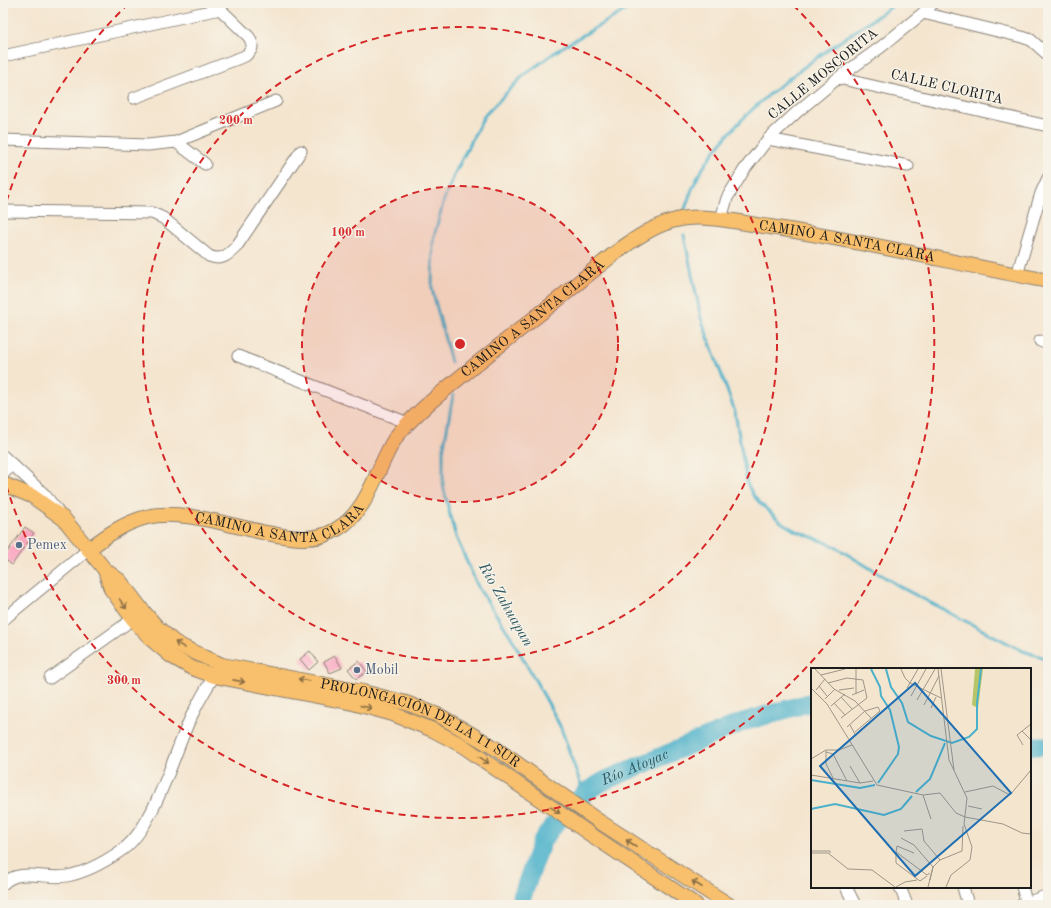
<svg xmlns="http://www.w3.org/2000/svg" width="1051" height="908" font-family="'Old Standard TT',serif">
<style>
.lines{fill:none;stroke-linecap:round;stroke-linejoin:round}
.stream{stroke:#4bb1ca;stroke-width:3}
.river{stroke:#4bb1ca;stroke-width:19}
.building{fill:#faa7c1}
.minor-casing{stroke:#888076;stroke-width:13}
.major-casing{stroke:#888076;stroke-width:16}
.minor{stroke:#fff;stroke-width:11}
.major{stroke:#f8bf6c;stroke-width:14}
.oneway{stroke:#8a6e44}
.ring{fill:none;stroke:#d62828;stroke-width:2;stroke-dasharray:7 5}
.service-dot{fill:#5c6f8a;stroke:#f7f3e8;stroke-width:1.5}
.labels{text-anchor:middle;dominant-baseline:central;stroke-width:3;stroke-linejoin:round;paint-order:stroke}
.street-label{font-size:14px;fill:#1c1c1c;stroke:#f7f3e8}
.service-label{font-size:14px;fill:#4e5e75;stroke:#f7f3e8;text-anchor:start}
.water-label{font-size:15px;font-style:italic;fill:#2f5862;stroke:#f7f3e8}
.inset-river{fill:none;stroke:#4bb1ca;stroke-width:2}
.inset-road{fill:none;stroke:#9e9587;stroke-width:1}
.view{fill:#1f6fb2;fill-opacity:0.15;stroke:#1f6fb2;stroke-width:2}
.inset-edge{fill:none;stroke:#1c1c1c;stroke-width:2}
.centre{fill:#d62828;stroke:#f7f3e8;stroke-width:2}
.ring-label{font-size:12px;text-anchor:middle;font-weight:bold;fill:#d62828;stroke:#f7f3e8;stroke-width:3;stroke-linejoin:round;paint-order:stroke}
</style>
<rect width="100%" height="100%" fill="#f7f3e8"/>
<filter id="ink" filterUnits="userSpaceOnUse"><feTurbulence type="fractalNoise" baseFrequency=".025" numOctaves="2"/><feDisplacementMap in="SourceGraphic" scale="8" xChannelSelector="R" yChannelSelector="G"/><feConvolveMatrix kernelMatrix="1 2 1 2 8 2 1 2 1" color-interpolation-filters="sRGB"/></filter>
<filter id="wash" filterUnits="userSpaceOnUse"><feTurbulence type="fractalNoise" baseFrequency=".012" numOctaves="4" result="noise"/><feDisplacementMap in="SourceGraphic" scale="16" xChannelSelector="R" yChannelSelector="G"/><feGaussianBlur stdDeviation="0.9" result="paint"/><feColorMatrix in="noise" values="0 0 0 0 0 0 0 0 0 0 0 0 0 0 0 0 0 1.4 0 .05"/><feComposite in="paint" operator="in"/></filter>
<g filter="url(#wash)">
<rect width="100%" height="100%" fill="#f4e5cf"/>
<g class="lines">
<!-- stream -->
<path class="stream" d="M685,209c4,-12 8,-25 15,-36 42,-72 130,-124 197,-170
M684,235l17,83 34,94 12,71 6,12 8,9 20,18 13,8 38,15 74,45 117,61 25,8
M451,362l-19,-73 1,-49 11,-40 11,-27 29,-57 40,-41 37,-27 77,-45
M453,395l-10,57v33l6,26 7,26 23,52 31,46 38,68 13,25 23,66"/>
<!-- river -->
<g class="river">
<path d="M1030,746h18"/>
<path id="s1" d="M519,905l23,-64 12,-16 33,-34 19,-11 137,-58 69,-20"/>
</g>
</g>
<g id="blocks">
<!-- building -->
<path class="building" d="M25,527l9,6 -22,32 -9,-7z
M310,651l8,11 -9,8 -9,-11z
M335,656l7,12 -12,5 -6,-11z
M359,661l8,11 -11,7 -8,-10z"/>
</g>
</g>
<g filter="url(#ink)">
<use href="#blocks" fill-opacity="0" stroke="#888076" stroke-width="1"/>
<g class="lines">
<!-- minor casing -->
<g class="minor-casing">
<path id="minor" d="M923,13l99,24 9,3 17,15
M3,56l217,-47 29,28c5,9 4,13 -4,19l-111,42
M838,78l210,48
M768,139l140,27
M3,140l145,5 28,-3 100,-41
M176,142l29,22
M3,211l149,2 11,5 46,38c12,5 18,0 27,-9l65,-96
M721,219l6,-21 17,-28 24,-31 29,-27 41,-34 43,-31 42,-34 10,-10
M1017,275l24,-82 7,-15
M1040,341l8,3
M238,356l170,67
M3,456l41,38 13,16
M3,474l9,-9
M3,620l86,-71
M50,678l83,-59
M3,884c16,-17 44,-4 64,-8 20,-4 38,-14 55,-26 32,-22 52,-97 69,-133 8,-16 17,-32 27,-47
M846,887l9,18
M900,887l7,18
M963,887l5,18
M1022,887l5,18
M1021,905l27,-10"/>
</g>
<!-- major casing -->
<g class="major-casing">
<g id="major">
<path id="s2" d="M3,484l29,12 32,23 41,51 15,11 23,30 14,16 17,15 11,6 37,17 141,27 43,11 34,13 55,32 102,72 132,85"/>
<path id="s3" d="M89,549c18,-14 35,-26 58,-32 33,-8 81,8 115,15 25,5 52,12 75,-3 33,-19 39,-62 59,-92 9,-12 20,-22 31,-32 44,-38 89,-72 134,-108 30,-24 78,-69 115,-77 27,-7 66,3 94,7 93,14 185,36 278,54"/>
<path d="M105,570l6,19 22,30 19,21 19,16 21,12 22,8 139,27 40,11 40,16 30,16 124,86 109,73"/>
</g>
</g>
<!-- minor -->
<use href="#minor" class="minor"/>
<!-- major -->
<use href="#major" class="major"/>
</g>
<!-- one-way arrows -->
<defs><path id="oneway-shaft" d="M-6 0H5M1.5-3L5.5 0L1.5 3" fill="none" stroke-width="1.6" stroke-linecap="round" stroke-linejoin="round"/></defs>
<g class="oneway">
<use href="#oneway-shaft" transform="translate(123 604) rotate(54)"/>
<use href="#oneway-shaft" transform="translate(180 645) rotate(-148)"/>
<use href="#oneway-shaft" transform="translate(304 680) rotate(-169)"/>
<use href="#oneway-shaft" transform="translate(239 681) rotate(11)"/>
<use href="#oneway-shaft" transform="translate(366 707) rotate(15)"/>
<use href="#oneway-shaft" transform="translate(484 760) rotate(35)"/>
<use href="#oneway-shaft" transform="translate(555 810) rotate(35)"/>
<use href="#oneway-shaft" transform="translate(631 843) rotate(-147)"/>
<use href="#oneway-shaft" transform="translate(697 884) rotate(-147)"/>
</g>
</g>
<!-- distance rings -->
<circle cx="460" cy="344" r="158" fill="#d62828" fill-opacity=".12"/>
<g class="ring">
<circle cx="460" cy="344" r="158"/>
<circle cx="460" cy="344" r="317"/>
<path d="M3 213A475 475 0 0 1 127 5M793 5A475 475 0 1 1 3 475"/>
</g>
<!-- markers -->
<g class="service-dot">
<circle cx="19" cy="545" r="4"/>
<circle cx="357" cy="670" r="4"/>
</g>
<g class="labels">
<!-- street labels -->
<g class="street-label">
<text transform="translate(823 74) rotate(-39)">CALLE MOSCORITA</text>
<text transform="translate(947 87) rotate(13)">CALLE CLORITA</text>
<text stroke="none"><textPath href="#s3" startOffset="901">CAMINO A SANTA CLARA</textPath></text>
<text stroke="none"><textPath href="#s3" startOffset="553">CAMINO A SANTA CLARA</textPath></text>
<text stroke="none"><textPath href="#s3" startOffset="205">CAMINO A SANTA CLARA</textPath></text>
<text stroke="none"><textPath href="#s2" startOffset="498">PROLONGACIÓN DE LA 11 SUR</textPath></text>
</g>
<!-- service labels -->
<g class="service-label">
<text x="27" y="545">Pemex</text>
<text x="365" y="670">Mobil</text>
</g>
<!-- water labels -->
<g class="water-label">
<text transform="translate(505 605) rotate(60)">Río Zahuapan</text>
<text stroke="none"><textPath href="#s1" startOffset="189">Río Atoyac</textPath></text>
</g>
</g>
<!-- overview -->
<g transform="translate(811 668)">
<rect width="220" height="220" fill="#f4e5cf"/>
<path d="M164,1h8l-5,39 -6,-3z" fill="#b6c567"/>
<path class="inset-river" d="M60,1l9,18 1,9 9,14 9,37 -1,7 -20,29M75,1l5,18 11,16 6,19 23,14 21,7 17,-6 8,-8v-26l4,-34M0,112l49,8 15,-3M105,124l14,-13 15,-36M0,141l24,-5 49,11 17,-6 11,-13"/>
<path class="inset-road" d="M4,1l19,20 21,12 16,17M90,1l4,9 5,5 31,15M127,1l11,91 18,38 -3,26 8,23 -2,13 -19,15 -5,12M130,1l13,101M10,7l24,-6M17,15l19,-5 16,2 4,18 -26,20M8,18l8,10M0,20l16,16 50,81 46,10 17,-2 16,20 9,4M96,20l11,-19M5,22l9,-11M28,22l15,-2M45,26v-25M41,27l12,-5M100,28l15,-27M30,29l11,12M14,31l10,-10M106,32l18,-31M23,35l11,12M113,37l15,-29M20,38l14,-12M120,40l5,-11M39,57l6,11M36,59l18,-16 13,-4 2,4 -25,21M211,63l9,9M212,77l-6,-10 14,-11M15,83v13l7,14M15,84l7,2 14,27M0,91l15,-9h13l13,-5M39,98l10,17M0,107l49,8 13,-2M154,124l28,-6 17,9 21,-25M112,127l8,24M157,138l14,3M154,149l38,7 19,9 9,1M93,163l18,-2 2,12 16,19M90,170l13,7 19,22 -3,13M0,183h19v2M85,184v11l24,18 7,-5M0,185h17M17,185l20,16 24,1 23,17M103,185l-17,-7 -1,6 31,23 3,-2M85,219l9,-5 12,-2M117,219l5,-20 7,-7 22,-9 1,-25"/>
<path class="view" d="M104,15l96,110 -96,83 -95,-110z"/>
<rect width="220" height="220" class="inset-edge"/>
</g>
<circle cx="460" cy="344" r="6" class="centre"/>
<g class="ring-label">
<text x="236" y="124">200 m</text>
<text x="348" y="236">100 m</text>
<text x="124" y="684">300 m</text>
</g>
<!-- margin -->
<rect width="1051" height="908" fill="none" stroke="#f7f3e8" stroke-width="16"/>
</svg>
